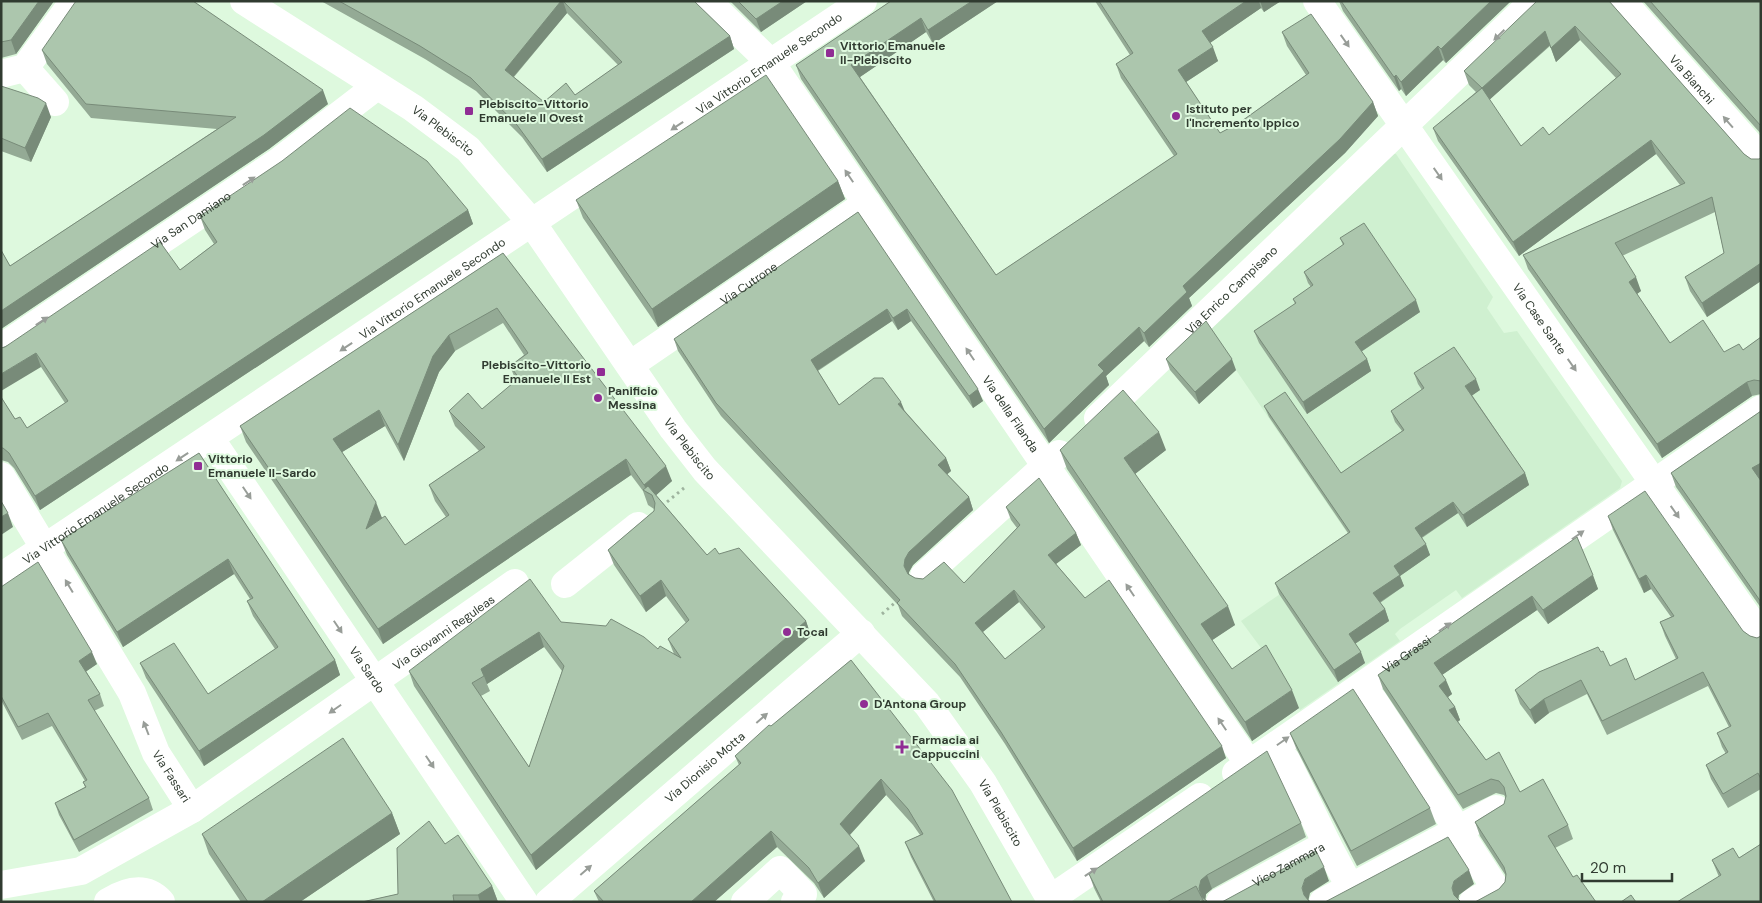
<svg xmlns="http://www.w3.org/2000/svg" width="1762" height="903" font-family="'DM Sans',sans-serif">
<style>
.built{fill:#cff0d0}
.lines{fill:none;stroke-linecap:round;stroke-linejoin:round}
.path{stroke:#9eb39e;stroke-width:3;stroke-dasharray:2.5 4;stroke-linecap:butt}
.minor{stroke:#fff;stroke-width:28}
.major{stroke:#fff;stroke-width:28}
.wall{fill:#94aa95;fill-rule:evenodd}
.shaded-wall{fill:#788b79}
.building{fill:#acc6ad;stroke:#788b79;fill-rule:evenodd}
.oneway{fill:#989d98}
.poi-dot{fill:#902d94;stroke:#def9de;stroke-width:2}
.labels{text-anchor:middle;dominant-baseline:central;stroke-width:4;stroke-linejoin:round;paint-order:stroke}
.poi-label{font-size:12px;font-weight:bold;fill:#303b30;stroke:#def9de;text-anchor:start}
.street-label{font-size:12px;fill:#303b30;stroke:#def9de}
</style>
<rect width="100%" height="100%" fill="#def9de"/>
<!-- built -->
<path class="built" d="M1389,153l7,1 97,143 -6,11 17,25 13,-2 105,150 -2,7 -158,110 -6,-8 -56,39 -5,5 5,7 -100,69 -27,-46 -32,-43 113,-78 -146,-214z"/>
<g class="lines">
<!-- path -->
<path class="path" d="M662,506l22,-18
M882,614l16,-14"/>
<!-- minor -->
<g class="minor">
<path id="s1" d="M707,1l64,62 478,701"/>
<path id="s2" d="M1317,1l444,635"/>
<path id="s3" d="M1622,1l139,157"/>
<path d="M25,68l30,34"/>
<path d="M1,74l24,-6 49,-67"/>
<path id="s4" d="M1,348l277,-186 99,-76"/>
<path id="s5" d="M630,365l237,-162"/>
<path id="s6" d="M1098,418l436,-417"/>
<path id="s7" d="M210,438l314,464"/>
<path id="s8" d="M1,476l131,217 24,60 36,56 323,-226"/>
<path d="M924,576l135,-122"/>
<path d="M565,584l73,-58"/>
<path id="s9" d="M1236,773l525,-364"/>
<path d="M1327,844l23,43"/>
<path d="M1,885l80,-14 111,-62"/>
<path d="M1050,899l150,-102"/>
<path d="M108,902c18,-11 37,-17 53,0"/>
<path id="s10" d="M549,902l312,-269"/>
<path d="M745,902l35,-32 23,24 -8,8"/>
<path id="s11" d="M1220,902l107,-58 -41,-84"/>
<path d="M1323,902l135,-72 -85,-130"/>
<path d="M1473,902l23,-13 -38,-59 38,-21"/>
</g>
<!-- major -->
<g class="major">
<path id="s12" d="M244,1l169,107 55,41 64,74 141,206 32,41 222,234 56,79 69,119"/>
<path id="s13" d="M1,577l862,-576"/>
</g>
</g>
<!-- wall -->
<path class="wall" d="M1,1h53l-38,53 -15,4z
M321,1h373l36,35 4,13 -187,123 -25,-35 -46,-46 -51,-32zM567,13l51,52 -43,30 -31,7 -30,-25z
M730,1h77l-46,31z
M891,1h107l-65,43 -7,-12 -66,45 136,198 178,-119 -53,-78 -5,-14 14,-9 -35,-54h186l-17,11 -3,-4 -51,35 8,18 -32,21 34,51 19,-10 67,-48 -19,-29 -5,-14 91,70 5,14 -33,37 -156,145 3,8 -43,41 -5,-6 -38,35 3,9 -60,58 -248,-364 -5,-14z
M1339,1h172l-65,62 -3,-3 -37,36 -5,-7 -2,2 -56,-80z
M1609,1l135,153 7,5h8l2,-1v123l-54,36 -17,-26 -5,-14 39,-24 -9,-41 -93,44 19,35 -4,3 33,49 54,9 19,-2 18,-13v57l-9,2 -90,62 -134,-189 -5,-14 157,-70 -24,-31 -137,102 -81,-115 -5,-13 43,-36 -7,-7 -5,-14zM1580,40l36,38 -67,57 -28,11 -32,-46 61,-54 6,16z
M1643,1h118v133z
M42,50l286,54 -59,45 -268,180v-79l9,16 207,-137 -126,-11 -44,-54z
M1,86l50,31 -20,45 -30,-11z
M838,181l7,18 -187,128 -75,-109 -7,-18z
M468,210l5,14 -433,286 -26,-42 -6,-6 -7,-2v-63l14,22 12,9 38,-25 -24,-36 -40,-19 179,-78 34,-26 -9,-14 -5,-14z
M858,212l125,189 -10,7 -62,-87 -13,9 -6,-9 -74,50 21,34 66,6 41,47 5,13 -4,3 22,23 4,13 -60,55 -4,7v2l6,4 49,5 53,-55 -6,-8 -5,-13 70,26 5,12 -25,19 29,34 141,160 -149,103 -72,-117 -45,-67 -58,-61 -4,-11 -177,-189 -43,-65 -4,-12zM1019,602l23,28 -37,29 -22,-27z
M1340,238l80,74 -59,40 6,7 4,12 -64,43 -48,-71 -5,-12 41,-27 -2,-5 18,-12 -3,-4 -4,-11 39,-27z
M503,253l169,228 -16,14 51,60 12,-1 87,67 5,15 -275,234 -122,-184 -5,-15 152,-49 113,32 -6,-15 18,-16 -20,-27 -20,16 -32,-47 -6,-15 46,-39v-2l-6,-4 -5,-14 -12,-16 -248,169 -137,-202 -6,-16zM503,323l21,32 -14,11 6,15 -34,28 -33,2 6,15 24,25 -50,34 6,16 11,16 -41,28 -23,-27 -40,-66 43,-26 19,35 35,-89 16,-21zM544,647l18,24 -33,96 -48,-71 9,-5 -3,-7z
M1166,359l70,11 -37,34 -29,-34z
M1414,373l66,17 -8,5 53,78 4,12 -62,42 -9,-14 -36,25 8,17 -30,21 4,10 -24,17 5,6 4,12 -34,23 10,19 -27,19 -59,-88 -4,-11 73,-50 -79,-116 -5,-11 77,67 61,-42 -7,-9 -4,-11 31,-21 -4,-6z
M1761,411l-1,69 1,128 -85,-121 -5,-14z
M1060,450h106l-31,24 100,151 -23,15 20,29 67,39 -47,33 -185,-272z
M199,453l136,207 5,15 -136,91 -58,-88 -6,-15 68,31 67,-45 -22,-33 -6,-15 3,-2 -16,-25 -111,73 -56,-92 -6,-15z
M1608,516l135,115 7,5 7,2 4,-2v153l-33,19 -17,-29 -5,-14 20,-11 -4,-7 -5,-14 12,-6 -21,-41 -101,49 -20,-41 -38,19 -14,11 -15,-20 -5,-14 95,-24 25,14 41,-21 -11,-23 -5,-14 11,-5 -20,-28 -7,4 -31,-63z
M1577,537l21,52 -50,35 -11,-14 -95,65 10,19 -4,3 7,10 5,13 -2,2 28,38 34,32 48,33 5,14 -18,9 18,29 -74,12 6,-7 1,-6 -26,-40 -5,-14 29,-18 2,-6 -2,-3 -8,-2 -33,16 -80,-120 -5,-14z
M1,587l96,77 -11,7 14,23 4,12 -10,5 55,87 4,12 -74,42 -20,-37 -4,-12 30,-16 -2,-5 2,-1 -33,-55 -30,14 -21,-40z
M851,660l161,242h-78l-23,-45 -6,-15 15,-7 -7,-10 -27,-30 -36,40 15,26 -41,37 -10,-15 -37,-36 -63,55h-115l-5,-11 145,-126 -4,-9z
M1290,733l140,75 6,16 -79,42 -61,-118z
M392,813l8,21 -100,68h-59l-32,-48 -7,-20z
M1301,823l5,14 -94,52 -6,5 -1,6 3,2h-6l-1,-2 -3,2h-97l-7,-14 -5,-14z
M445,844l47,42 6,16h-136l36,-8z
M1761,844l-42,33 -7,-17 27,-2z"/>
<!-- shaded-wall -->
<path class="shaded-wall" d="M39,1h15l-38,53 -5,-14z
M561,1h2l4,12 -58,69 -4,-12z
M783,1h24l-46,31 -5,-13z
M972,1h26l-65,43 -5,-14z
M1246,1h13l2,7 -54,37 -5,-14z
M1260,1h21l-17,11z
M1491,1h20l-65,62 -5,-14z
M921,18l5,14 -69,47 -6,-14z
M1575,26l5,14 -24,22 -5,-14z
M1545,31l5,14 -63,57 -5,-14z
M730,36l4,13 -187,123 -5,-13z
M1438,46l5,14 -37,36 -5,-14z
M1213,47l5,14 -35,23 -5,-14z
M1396,75l5,14 -2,2 -5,-14z
M323,90l5,14 -59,45 -268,180v-18z
M1373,102l5,14 -33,37 -156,145 3,8 -43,41 -5,-14 39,-47z
M46,103l5,14 -20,45 -6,-14z
M1651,140l5,14 -137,102 -6,-14z
M838,181l7,18 -187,128 -6,-18z
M468,210l5,14 -433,286 -5,-14z
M1761,263v18l-54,36 -5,-14z
M1636,277l5,14 -7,5 -5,-14z
M1416,300l4,12 -61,41 -4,-11z
M887,309l5,12 -77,51 -4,-12z
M907,309l4,12 -13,9 -5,-12z
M1139,327l5,14 -38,35 3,9 -60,58 -5,-14 54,-64z
M449,335l6,16 -16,21 -35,89 -6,-16 35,-89z
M36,353l5,14 -40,24v-17z
M1232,359l4,11 -37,34 -4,-12z
M1367,359l4,12 -64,43 -4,-12z
M1476,379l4,11 -10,7 -5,-11z
M1747,382l5,14 -90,62 -5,-14z
M978,389l5,12 -10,7 -4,-12z
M901,402l5,12 -8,-10z
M379,410l6,16 -46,28 -6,-15z
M1159,432l7,18 -35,27 -7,-19z
M946,458l5,13 -8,7 -5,-13z
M626,459l5,16 -248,169 -5,-15z
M1761,463v17l-4,2 -5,-14z
M666,466l6,15 -19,17 -1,-3 -5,-2 -3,-8z
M1525,473l4,12 -62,42 -4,-12z
M969,497l4,13 -60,55 -4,7v7l-5,-13 1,-7 4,-7z
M376,502l6,16 -16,11z
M1453,502l5,11 -39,26 -4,-11z
M8,513l5,14 -12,8v-18z
M1076,533l5,12 -29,22 -4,-12z
M1426,544l4,11 -30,21 4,10 -27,18 -4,-11 21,-27z
M228,559l6,15 -111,73 -6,-15z
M1593,575l5,14 -50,35 -5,-14z
M1646,575l5,14 -7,4 -5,-14z
M661,580l5,16 -20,16 -6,-16z
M1014,590l5,12 -40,33 -4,-12z
M1532,596l5,14 -98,67 -5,-14z
M1228,606l7,19 -27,18 -7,-19z
M1385,609l4,12 -36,24 -4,-11z
M806,621l5,15 -275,234 -5,-15z
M539,632l5,15 -57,37 -3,-8 -3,-7z
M92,652l5,12 -13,9 -5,-12z
M1361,652l4,11 -27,19 -4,-12z
M335,660l5,15 -136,91 -5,-15z
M1446,680l6,14 -8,6 -5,-14z
M1292,690l7,18 -47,33 -7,-19z
M1544,699l5,14 -14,11 -5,-14z
M1455,707l5,13 -6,4 -5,-14z
M1222,746l4,12 -149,103 -4,-13z
M881,779l5,16 -41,45 -5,-16z
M392,813l8,21 -100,68h-38z
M771,831l6,16 -63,55h-23z
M859,846l6,15 -41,37 -6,-15z
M1324,867l5,14 -19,12 -2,9 -4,-7 -2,-7 3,-9z
M1469,870l5,14 -15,11 -1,7h-2l-4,-14 2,-7z
M1207,875l5,14 -6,5 -1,8 -2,-2 -4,-12 2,-8z
M492,886l6,16h-18l-2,-7z"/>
<!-- building -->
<path class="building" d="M1,1h38l-28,39 -10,2z
M76,1h117l130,89 -59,45 -263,176v-61l9,16 226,-149 -150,-13 -44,-54z
M339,1h222l-56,69 39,32 22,-19 9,12 47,-33 -59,-61h131l36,35 -188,123 -25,-34 -46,-47 -51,-32z
M738,1h45l-27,18z
M891,1h81l-44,29 -7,-12 -70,47 145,210 181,-121 -61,-90 17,-11 -34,-52h147l-44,30 11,16 -35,23 42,63 19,-10 70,-50 -27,-41 29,-18 62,88 -33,37 -157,147 4,6 -43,41 -5,-6 -41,38 6,6 -60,58 -248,-364z
M1341,1h150l-50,48 -3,-3 -37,36 -5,-7 -2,2z
M1537,1h72l135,153 7,5h8l2,-1v105l-59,40 -17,-26 39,-24 -12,-56 -97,46 21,34 -7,5 41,61 33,-23 21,32 15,-8 4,6 18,-13v44l-7,-1 -7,2 -90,62 -134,-189 162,-72 -34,-43 -138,102 -80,-114 49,-40 -18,-17zM1575,26l46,48 -72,61 -6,-8 -22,19 -39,-58 63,-57 6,17z
M1650,1h111v125z
M766,75l72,106 -186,128 -76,-109z
M1,86l37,12 8,5 -21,45 -24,-10z
M350,108l77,53 41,49 -433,286 -26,-43 -6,-5h-2v-51l14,22 5,-2 7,11 41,-27 -32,-48 -35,21v-26l4,-1 155,-105 20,28 37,-28 -17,-26 82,-55z
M858,212l120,177 -9,7 -62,-87 -14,9 -6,-9 -76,51 28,45 35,-27h9l18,24 -3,2 48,54 -8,7 31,32 -60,55 -4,7 -1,7 4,8 7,4 8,1 21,-17 20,21 56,-58 -14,-18 33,-29 37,55 -28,22 37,43 24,-18 113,166 -149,102 -72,-116 -46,-68 -58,-61 3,-3 -184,-197 -42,-64zM1014,590l31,37 -40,32 -30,-36z
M1364,223l52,77 -61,42 12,17 -64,43 -49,-71 42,-28 -3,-4 20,-14 -9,-13 40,-28 -4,-6z
M503,253l163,213 -22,19 -18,-26 -248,170 -138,-203zM497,308l31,45 -18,13 9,12 -37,31 -14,-16 -19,18 36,36 -56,38 20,30 -44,30 -20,-29 -19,13 10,-27 -43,-63 46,-29 19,35 35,-89 16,-21z
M1206,321l26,38 -37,33 -29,-33z
M1454,347l22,32 -11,7 60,87 -62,42 -10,-13 -38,26 11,16 -32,22 6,9 -27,18 12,16 -36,25 12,18 -27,18 -59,-87 75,-51 -86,-126 21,-14 56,81 63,-43 -13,-19 33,-23 -10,-15z
M1123,390l36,42 -35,26 104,148 -27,18 31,45 34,-24 26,45 -47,32 -185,-272z
M1761,411v52l-9,5 9,13v121l-90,-129z
M199,453l136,207 -136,91 -59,-88 34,-20 34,51 70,-47 -31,-46 6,-3 -25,-39 -111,73 -56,-92z
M648,486l59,69 8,-7 4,6 20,-6 67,73 -275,234 -122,-184 121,-92 31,43 45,4 5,-7 33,18 14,12 2,-3 21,12 -13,-19 21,-19 -28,-40 -21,16 -32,-46 46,-39 1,-8 -3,-8 -9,-5zM539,632l25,34 -35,101 -57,-84 12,-7 -3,-7z
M1645,491l98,140 7,5 7,2 4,-2v143l-3,-6 -35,21 -17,-29 22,-13 -11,-19 14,-7 -28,-54 -101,49 -21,-41 -37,19 -14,11 -15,-20 24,-18 59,-25 3,5 2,-1 7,15 16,-8 9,22 43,-22 -18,-36 14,-6 -28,-41 -7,4 -31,-63z
M1,501l7,12 -7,4z
M1577,537l16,38 -50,35 -11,-14 -98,67 12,17 -7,6 16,21 -6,3 37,50 13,-8 21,40 23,-13 25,46 -20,11 25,41 4,-2 19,27h-121l24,-13 6,-7 1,-8 -2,-7 -29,-45 29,-18 2,-8 -2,-9 -5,-6 -8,-2 -33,16 -80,-120z
M38,562l54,90 -13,9 21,33 -12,6 61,98 -75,42 -19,-37 31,-16 -3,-5 4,-2 -39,-67 -30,14 -17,-31v-109z
M851,660l101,130 60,112h-76l-31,-60 18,-8 -15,-25 -27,-30 -41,45 19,22 -41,37 -9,-15 -38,-37 -80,71h-87l-10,-11 147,-128 -6,-7 34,-31 2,1z
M1353,689l77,119 -79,43 -61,-118z
M343,738l49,75 -130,89h-14l-46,-68z
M1267,751l34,72 -94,52 -6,5 -2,8 2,8 7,6h-4l-8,-16 -29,16h-64l-14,-28z
M429,821l16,23 13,-9 34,51 -14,9h-25l1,7h-92l36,-8 -1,-46z
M1448,837l21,33 -15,11 -2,7 2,7 7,7h-136z
M1761,844v58h-84l44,-27 -9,-15 21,-12 6,10z
M1316,851l8,16 -19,12 -3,9 2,7 5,6 3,1h-90z
M1631,895l5,7h-15z"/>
<!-- one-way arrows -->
<defs><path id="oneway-solid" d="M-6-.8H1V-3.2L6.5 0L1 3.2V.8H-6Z" transform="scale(1.25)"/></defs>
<g class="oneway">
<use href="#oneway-solid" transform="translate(1499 35) rotate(136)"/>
<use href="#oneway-solid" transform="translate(1345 41) rotate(55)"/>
<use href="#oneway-solid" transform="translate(1728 122) rotate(-131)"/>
<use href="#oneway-solid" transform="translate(677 126) rotate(146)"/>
<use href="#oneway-solid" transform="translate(1438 174) rotate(55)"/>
<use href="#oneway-solid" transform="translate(849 176) rotate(-124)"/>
<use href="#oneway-solid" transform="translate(249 181) rotate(-34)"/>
<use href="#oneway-solid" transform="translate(42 321) rotate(-34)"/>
<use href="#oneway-solid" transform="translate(346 347) rotate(146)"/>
<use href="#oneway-solid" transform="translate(970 354) rotate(-124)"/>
<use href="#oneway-solid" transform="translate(1572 365) rotate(55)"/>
<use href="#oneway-solid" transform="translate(182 457) rotate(146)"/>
<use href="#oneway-solid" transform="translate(247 493) rotate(56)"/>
<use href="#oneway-solid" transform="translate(1675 512) rotate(55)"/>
<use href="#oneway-solid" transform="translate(1578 535) rotate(-35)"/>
<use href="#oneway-solid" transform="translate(69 586) rotate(-121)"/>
<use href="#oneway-solid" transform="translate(1130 590) rotate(-124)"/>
<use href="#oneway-solid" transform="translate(338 627) rotate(56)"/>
<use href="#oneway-solid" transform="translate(1445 627) rotate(-35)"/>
<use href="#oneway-solid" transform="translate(335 709) rotate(145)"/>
<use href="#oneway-solid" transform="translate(762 718) rotate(-41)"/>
<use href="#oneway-solid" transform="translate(1222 724) rotate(-124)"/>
<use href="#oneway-solid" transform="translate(146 728) rotate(-111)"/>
<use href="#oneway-solid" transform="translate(1283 741) rotate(-35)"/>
<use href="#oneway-solid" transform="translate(430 762) rotate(56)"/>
<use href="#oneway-solid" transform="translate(586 870) rotate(-41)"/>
<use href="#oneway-solid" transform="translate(1091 872) rotate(-34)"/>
</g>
<!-- markers -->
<g class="poi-dot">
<rect x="825" y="48" width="10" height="10" rx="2.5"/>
<rect x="464" y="106" width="10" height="10" rx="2.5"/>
<circle cx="1176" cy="116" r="5"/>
<rect x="596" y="367" width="10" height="10" rx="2.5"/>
<circle cx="598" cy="398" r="5"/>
<rect x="193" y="461" width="10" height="10" rx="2.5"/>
<circle cx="787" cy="632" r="5"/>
<circle cx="864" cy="704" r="5"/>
<path d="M899.5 739.5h5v5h5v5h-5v5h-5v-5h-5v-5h5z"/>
</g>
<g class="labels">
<!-- poi labels -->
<g class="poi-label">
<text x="840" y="46">Vittorio Emanuele<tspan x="840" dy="14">II-Plebiscito</tspan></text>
<text x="479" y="104">Plebiscito-Vittorio<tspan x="479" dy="14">Emanuele II Ovest</tspan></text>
<text x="1186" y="109">Istituto per<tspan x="1186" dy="14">l'Incremento Ippico</tspan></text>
<text x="591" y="365" text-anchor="end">Plebiscito-Vittorio<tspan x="591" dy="14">Emanuele II Est</tspan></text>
<text x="608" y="391">Panificio<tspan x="608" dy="14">Messina</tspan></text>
<text x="208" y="459">Vittorio<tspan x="208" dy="14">Emanuele II-Sardo</tspan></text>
<text x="797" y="632">Tocal</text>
<text x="874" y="704">D'Antona Group</text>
<text x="912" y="740">Farmacia ai<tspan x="912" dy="14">Cappuccini</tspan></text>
</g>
<!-- street labels -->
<g class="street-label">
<text stroke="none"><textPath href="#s13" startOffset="924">Via Vittorio Emanuele Secondo</textPath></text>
<text stroke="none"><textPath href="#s3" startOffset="105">Via Bianchi</textPath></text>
<text stroke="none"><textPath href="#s12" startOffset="238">Via Plebiscito</textPath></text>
<text stroke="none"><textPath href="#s4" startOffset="229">Via San Damiano</textPath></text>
<text stroke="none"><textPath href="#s5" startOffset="144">Via Cutrone</textPath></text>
<text stroke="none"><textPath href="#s13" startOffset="519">Via Vittorio Emanuele Secondo</textPath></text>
<text stroke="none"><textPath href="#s6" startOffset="185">Via Enrico Campisano</textPath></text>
<text stroke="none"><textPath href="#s2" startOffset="388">Via Case Sante</textPath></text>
<text stroke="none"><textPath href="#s1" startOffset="514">Via della Filanda</textPath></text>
<text stroke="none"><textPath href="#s12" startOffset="642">Via Plebiscito</textPath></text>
<text stroke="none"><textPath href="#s13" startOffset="114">Via Vittorio Emanuele Secondo</textPath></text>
<text stroke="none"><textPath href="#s8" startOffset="692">Via Giovanni Reguleas</textPath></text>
<text stroke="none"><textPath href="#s9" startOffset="208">Via Grassi</textPath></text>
<text stroke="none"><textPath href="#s7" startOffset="280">Via Sardo</textPath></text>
<text stroke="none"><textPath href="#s10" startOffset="206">Via Dionisio Motta</textPath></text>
<text stroke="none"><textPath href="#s8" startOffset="346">Via Fassari</textPath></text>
<text stroke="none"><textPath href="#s12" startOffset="1122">Via Plebiscito</textPath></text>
<text stroke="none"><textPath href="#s11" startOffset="78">Vico Zammara</textPath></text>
</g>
</g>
<!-- border -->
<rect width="1762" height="903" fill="none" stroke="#303b30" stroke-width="5"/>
<!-- scale -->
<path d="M1582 873v8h90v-8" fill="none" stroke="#303b30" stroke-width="2.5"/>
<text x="1590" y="873" font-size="15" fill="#303b30" stroke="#def9de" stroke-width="4" paint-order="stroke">20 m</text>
</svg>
